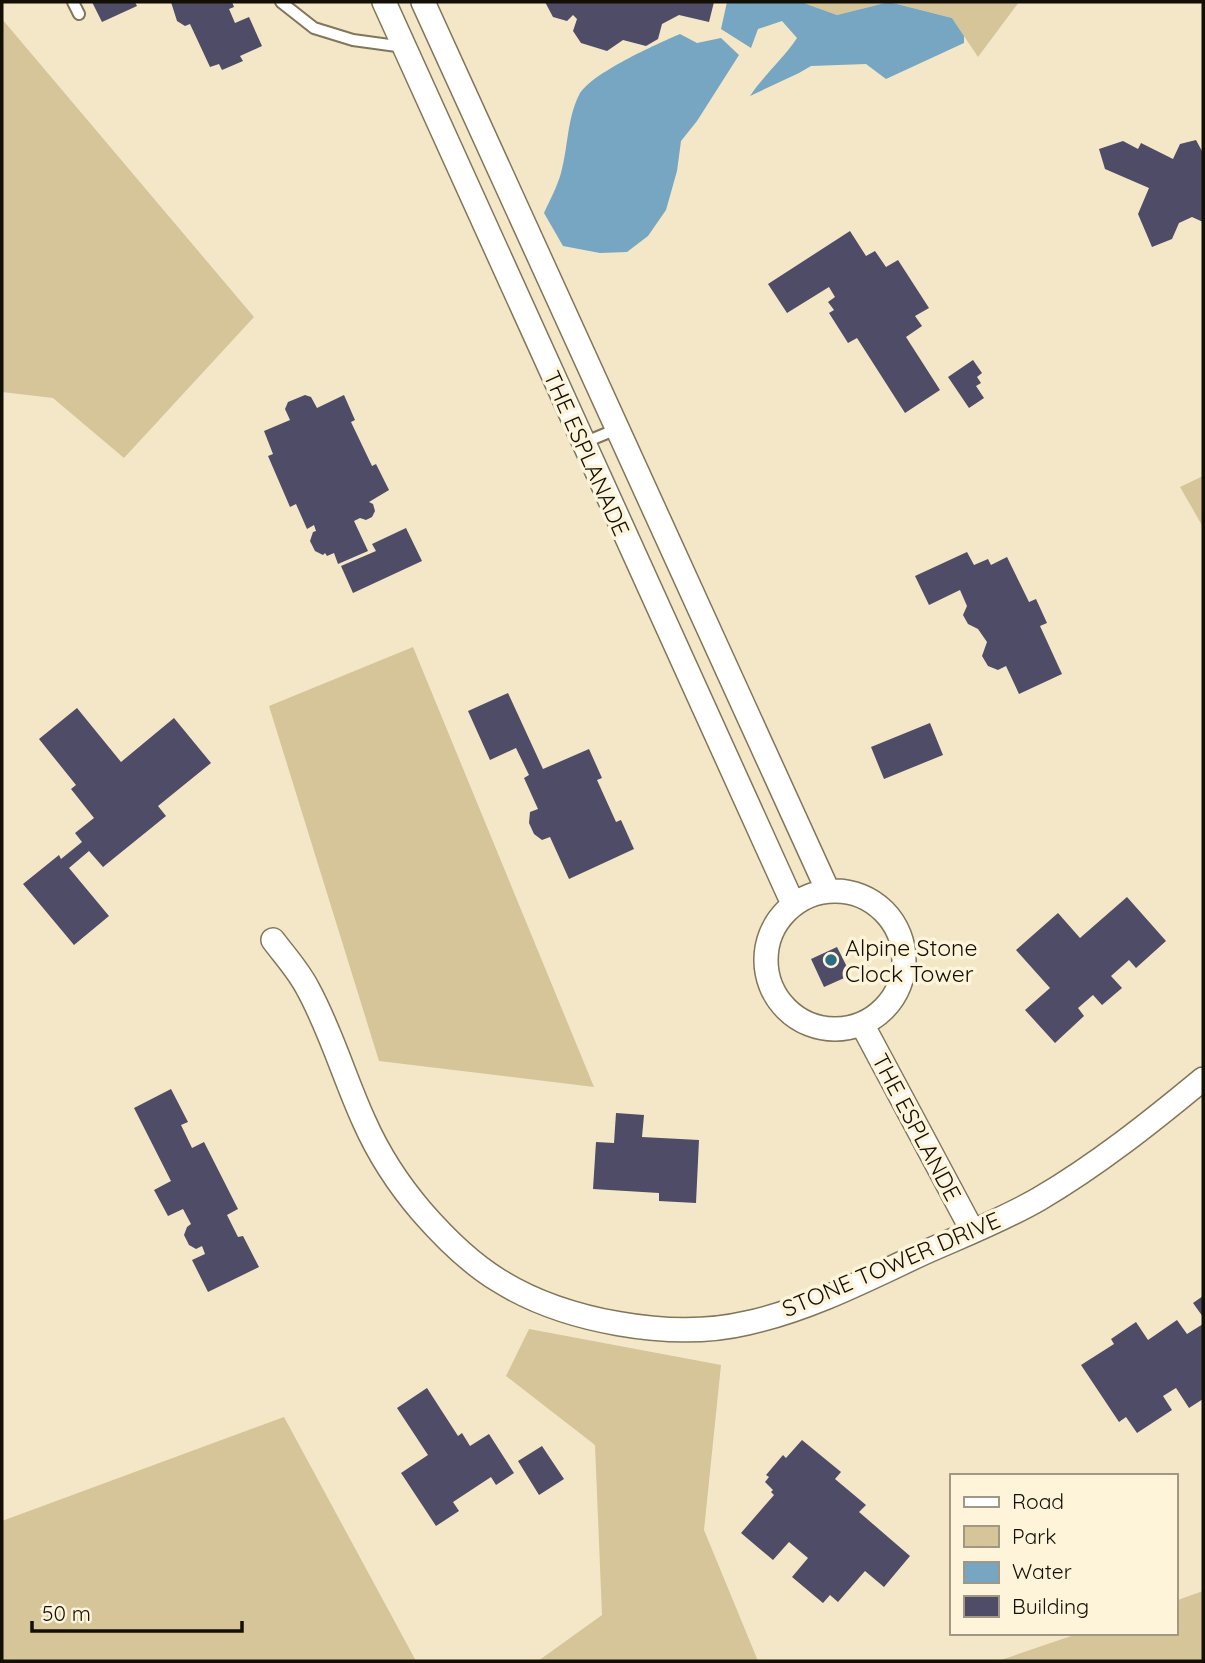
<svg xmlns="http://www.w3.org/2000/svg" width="1205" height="1663" font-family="Quicksand,sans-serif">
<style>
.green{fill:#d5c599}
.water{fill:#76a6c1}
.building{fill:#4e4c67}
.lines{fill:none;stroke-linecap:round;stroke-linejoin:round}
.lane-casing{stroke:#817659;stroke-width:14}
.street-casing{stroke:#817659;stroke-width:26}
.lane{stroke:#fff;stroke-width:10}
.street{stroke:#fff;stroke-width:23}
.poi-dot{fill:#2e6c82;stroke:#fef4da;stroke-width:2.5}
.labels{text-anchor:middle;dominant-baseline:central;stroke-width:7;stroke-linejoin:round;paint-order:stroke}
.street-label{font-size:23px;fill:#130f05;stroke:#fef4da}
.poi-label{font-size:23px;fill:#130f05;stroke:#fef4da;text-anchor:start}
</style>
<rect width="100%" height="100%" fill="#f3e7c7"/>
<!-- green -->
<path class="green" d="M801,2h218l-41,55 -26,-39 -63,-16 -52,13z
M2,19l252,298 -130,141 -71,-60 -51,-6z
M1203,476v51l-23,-40z
M413,647l181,440 -215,-26 -110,-355z
M529,1329l192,36 -17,165 54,131h-220l64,-46 -7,-170 -89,-69z
M284,1417l132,244h-414v-140z
M1203,1591v70h-205l82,-28h95v-32z"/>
<!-- water -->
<path class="water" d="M727,2h74l36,13 52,-13 63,16 12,18v7l-78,36 -20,-15 -55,2 -12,7 -49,23c14,-21 33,-37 47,-58l-15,-17 -24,8 -7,19 -30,-19z
M680,34l17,9 24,-5 18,17 -42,66 -16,20 -4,30 -11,39 -18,26 -21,16 -27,1 -37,-7 -19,-33c6,-13 13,-26 17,-40 7,-25 6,-54 18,-78 12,-22 78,-51 101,-61z"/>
<!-- building -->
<path class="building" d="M92,2h43l2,4 -35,16z
M171,2h61l2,5 -5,2 6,14 14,-6 13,29 -22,10 3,5 -21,9 -3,-6 -9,3 -20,-43 -5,2 -8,-5z
M545,2h169l-5,20 -30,-7 -17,9 -4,15 -12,7 -23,-6 -16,11 -26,-8 -8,-12 4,-12 -4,-4 -6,6 -14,-4z
M1196,140l7,13v69l-11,-5 -13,6 -7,16 -20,8 -14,-33 11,-26 -44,-19 -6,-20 24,-8 15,8 3,-6 32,16 7,-15z
M850,231l16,25 9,-5 11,16 12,-7 31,48 -14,8 7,10 -16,11 34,53 -35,23 -48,-75 -9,5 -19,-30 5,-3 -6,-8 7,-5 -6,-10 -42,26 -19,-29z
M973,360l9,13 -5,4 4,6 -5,3 8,12 -15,10 -21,-31z
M305,395l6,2 6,11 27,-13 11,25 -4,2 21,44 4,-2 13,26 -20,12 4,2 2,7 -3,6 -6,3 -6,-2 -6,3 14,30 -30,13 -4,-11 -7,3 -2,-3 -2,2 -8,-4 -5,-10 3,-9 3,-1 -2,-6 -7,4 -11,-25 -6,3 -22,-51 5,-2 -9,-23 26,-11 -5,-11 3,-7z
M406,528l16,33 -69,32 -12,-27 35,-15 -4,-7z
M967,552l7,13 14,-6 3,6 16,-8 22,45 7,-3 11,24 -7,3 22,48 -43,20 -13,-28 -8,4 -10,-4 -6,-10 5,-14 -9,-13 -10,-5 -5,-9 4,-9 -7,-16 -31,15 -14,-29z
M508,693l35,76 46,-20 13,29 -5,2 19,42 5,-2 13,29 -65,30 -19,-42 -8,3 -8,-6 -5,-11 1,-11 8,-3 -14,-31 5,-3 -13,-27 -26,12 -22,-49z
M77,708l44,54 53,-44 37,45 -53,43 8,10 -63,51 -14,-16 -20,17 40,48 -35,29 -51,-61 36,-29 2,4 21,-17 -7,-9 19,-15 -23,-29 5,-4 -37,-46z
M930,723l13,32 -59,24 -13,-32z
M1127,897l39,44 -30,27 -7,-8 -18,16 11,12 -20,17 -9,-10 -15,13 6,8 -29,27 -30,-33 25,-22 -34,-38 42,-37 22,25z
M837,947l14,28 -27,12 -13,-28z
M171,1089l17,33 -7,3 11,23 12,-6 34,67 -11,6 11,22 5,-1 16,31 -51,25 -16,-32 13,-6 -3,-8 -6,3 -7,-4 -5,-10 3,-8 4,-3 -8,-15 -15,7 -14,-26 17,-9 -37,-73z
M616,1113l28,2 -2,22 57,3 -3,63 -37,-2v-8l-66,-4 3,-47 18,1z
M1203,1296v21l-10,-14z
M1177,1320l10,14 16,-10v75l-14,9 -13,-20 -13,8 9,14 -35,23 -11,-16 -7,5 -38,-57 33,-21 -3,-5 25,-17 12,18z
M427,1388l31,48 4,-3 8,13 19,-12 25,39 -18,12 -5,-8 -38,25 6,9 -23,15 -35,-53 27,-18 -31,-47z
M802,1440l39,32 -6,7 31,26 -7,7 51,44 -26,31 -19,-16 -27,31 -8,-7 -7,8 -31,-26 16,-19 -19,-16 -16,18 -32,-27 33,-38 -3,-3 2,-2 -8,-8 4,-5 -3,-2 17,-20 3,3z
M542,1446l22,33 -25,16 -21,-34z"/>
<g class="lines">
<!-- lane casing -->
<g class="lane-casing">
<path id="lane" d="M73,2l6,12
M281,2l33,26 39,12 51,7
M583,443l34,-14"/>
</g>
<!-- street casing -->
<g class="street-casing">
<path id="street" d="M384,2l409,902
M423,2l405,889
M766 960a69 69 0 1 1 138 0a69 69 0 1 1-138 0Z
M273,940c12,16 26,31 35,49 23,42 36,88 56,132 15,34 34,63 58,91 21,24 48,51 76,68 65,41 173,61 249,43 60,-13 117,-42 172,-68 40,-18 82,-34 120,-56 58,-34 112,-77 164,-120
M862,1024l110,206"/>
</g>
<!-- lane -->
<use href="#lane" class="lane"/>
<!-- street -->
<use href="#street" class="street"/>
</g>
<!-- markers -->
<circle class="poi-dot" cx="831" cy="960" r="7"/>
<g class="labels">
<!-- street labels -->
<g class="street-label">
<text transform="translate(587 453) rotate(66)">THE ESPLANADE</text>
<text transform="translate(917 1127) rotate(62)">THE ESPLANDE</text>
<text transform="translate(891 1264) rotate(-23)">STONE TOWER DRIVE</text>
</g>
<!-- poi labels -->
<g class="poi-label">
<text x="845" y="947">Alpine Stone<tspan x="845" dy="26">Clock Tower</tspan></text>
</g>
</g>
<!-- border -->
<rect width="1205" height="1663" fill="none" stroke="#130f05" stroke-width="7"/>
<!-- legend -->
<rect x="950" y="1474" width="228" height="161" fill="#fef4da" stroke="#a09885" stroke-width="2"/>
<rect x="964" y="1497" width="35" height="10" fill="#ffffff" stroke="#a09885" stroke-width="2"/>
<text x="1012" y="1509" font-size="21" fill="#130f05">Road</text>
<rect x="964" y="1526" width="35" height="21" fill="#d5c599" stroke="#a09885" stroke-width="2"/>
<text x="1012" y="1544" font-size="21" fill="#130f05">Park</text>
<rect x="964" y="1562" width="35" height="21" fill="#76a6c1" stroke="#a09885" stroke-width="2"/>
<text x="1012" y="1579" font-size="21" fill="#130f05">Water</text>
<rect x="964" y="1596" width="35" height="21" fill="#4e4c67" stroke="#a09885" stroke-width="2"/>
<text x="1012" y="1614" font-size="21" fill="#130f05">Building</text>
<!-- scale -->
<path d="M32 1621v10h210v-10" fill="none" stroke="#130f05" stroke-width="3.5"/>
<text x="42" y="1621" font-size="21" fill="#130f05" stroke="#fef4da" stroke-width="5" paint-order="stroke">50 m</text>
</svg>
